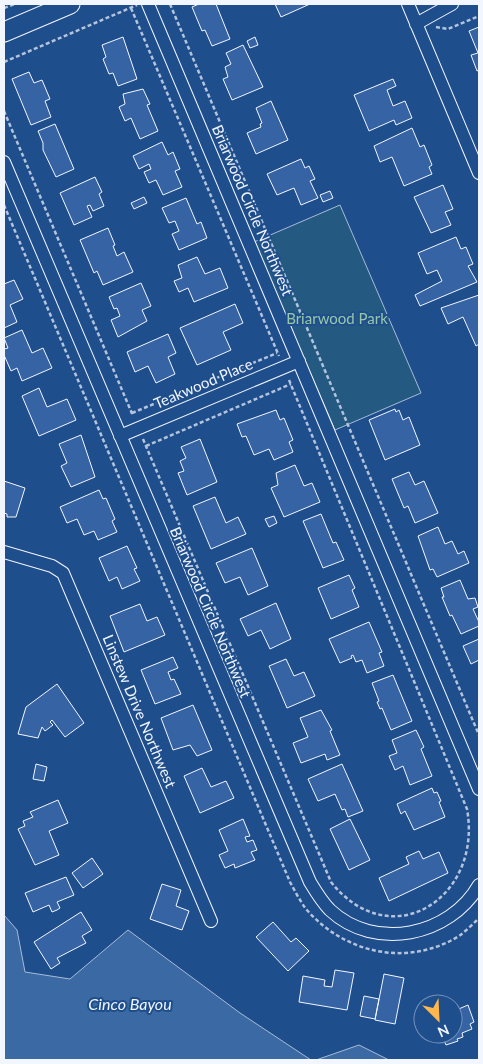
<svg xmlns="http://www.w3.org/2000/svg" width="483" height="1064" font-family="Lato,sans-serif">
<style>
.green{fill:#245a82;stroke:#a8bbd7}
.water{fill:#3b69a3;stroke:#a8bbd7}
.building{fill:#3563a3;stroke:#f2f6ff}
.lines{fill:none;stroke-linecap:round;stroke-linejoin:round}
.minor-casing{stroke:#f2f6ff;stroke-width:14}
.secondary-casing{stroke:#f2f6ff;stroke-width:21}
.path{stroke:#b3c4dc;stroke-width:2.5;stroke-dasharray:4 2.5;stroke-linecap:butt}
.minor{stroke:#1f4e8c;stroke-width:12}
.secondary{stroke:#1f4e8c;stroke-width:19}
.labels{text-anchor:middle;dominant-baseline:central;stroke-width:4;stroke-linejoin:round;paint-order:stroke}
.street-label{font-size:15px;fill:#f2f6ff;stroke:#1f4e8c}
.park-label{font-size:15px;fill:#97c8a6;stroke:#1f4e8c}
.water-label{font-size:16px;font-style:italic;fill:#f2f6ff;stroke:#1f4e8c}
</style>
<rect width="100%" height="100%" fill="#1f4e8c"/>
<!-- green -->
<path class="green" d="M340,205l81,188 -86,37 -81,-188z"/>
<!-- water -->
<path class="water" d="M4,915l13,15 8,42 45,7 58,-49 112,83 71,47h-307z
M359,1045l30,15h-73z"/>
<!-- building -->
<path class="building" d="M199,4h17l14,35 -18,7 -7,-16 -3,1 -10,-24z
M275,4h35l-29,13z
M479,27v43l-2,1 -6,-16 7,-2 -9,-22z
M123,37l14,42 -19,7 -5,-13 -4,1 -6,-15 3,-2 -4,-12z
M255,37l3,8 -8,3 -3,-7z
M243,45l20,42 -31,13 -9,-21 5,-2 -3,-10 6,-3 -5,-11z
M29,72l5,11 8,-3 8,19 -5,2 6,16 -20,8 -19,-46z
M393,79l3,7 -9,4 6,16 12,-5 7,17 -16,7 -2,-5 -25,11 -15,-36z
M143,89l7,15 -3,1 11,26 -18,8 -9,-21 -6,3 -6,-14 6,-3 -2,-10z
M271,101l17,39 -32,14 -9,-21 14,-6 -1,-3 2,-1 -6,-15z
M55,124l19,45 -18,8 -13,-27v-7l-5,-12z
M412,128l8,19 4,-2 8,20 -3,2 3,7 -28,12 -12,-29 -12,5 -6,-16z
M162,142l6,13 5,-3 7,17 -5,2 7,16 -19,8 -7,-15 -7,3 -5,-11 7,-3 -2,-5 -10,5 -6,-13z
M301,159l4,9 4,-2 6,13 -5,2 8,17 -17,7 -7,-17 -17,7 -10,-21z
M95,177l7,15 -3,2 5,12 -11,5 -3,-6 -3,1 5,11 -18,8 -14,-32z
M443,185l10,24 -8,3 6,13 -20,8 -17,-36z
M330,191l3,7 -10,4 -3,-7z
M144,197l3,6 -13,6 -3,-6z
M186,198l11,26 4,-2 6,16 -28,12 -7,-16 7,-3 -4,-10 -6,2 -7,-15z
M108,228l7,17 -2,1 4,10 7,-4 9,20 -30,13 -6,-14 -3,2 -14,-33z
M456,237l5,12 5,-2 7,17 -5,2 9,16 -57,24 -5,-11 27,-14 -5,-11 -10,4 -9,-21z
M197,257l8,17 15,-6 8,20 -34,14 -6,-14 -9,4 -5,-11 8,-3 -4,-13z
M14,280l9,19 -13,6 7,17 -13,6v-44z
M141,283l10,23 -9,4 5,11 -29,16 -7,-17 9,-4 -3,-8 -3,1 -5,-12z
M479,295v49l-3,2 -13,-29 -15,7 -7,-16z
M235,304l8,19 -20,9 8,18 -34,15 -17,-37z
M22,330l10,23 11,-5 9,20 -30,13 -5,-13 -6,3 -7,-16v-6l4,-1 -4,-10z
M168,334l8,19 -8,4 7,17 -19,9 -8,-17 -13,6 -8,-20z
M39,388l8,19 20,-8 9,21 -37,16 -17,-40z
M395,409l1,3 3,-2 4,10 6,-3 11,28 -35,15 -16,-40z
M276,410l4,10 4,-2 9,22 -4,2 4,10 -19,8 -5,-11 -15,6 -8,-19 -4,1 -5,-13z
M81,435l14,42 -24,10 -10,-21 6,-3 -8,-19z
M200,439l17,43 -30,13 -9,-22 6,-2 -4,-10 6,-3 -5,-11z
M295,465l9,21 8,-3 8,19 -36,15 -13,-29 7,-3 -2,-12z
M409,472l6,13 9,-4 14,32 -23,10 -7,-17 -4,2 -12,-29z
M4,481l21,7 -9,29h-9v-3l-3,-1z
M99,490l4,9 3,-1 9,21 -3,2 5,11 -19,8 -4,-9 -10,4 -7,-16 -10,4 -7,-16z
M215,497l11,26 12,-6 8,17 -35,15 -18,-43z
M321,514l12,29 3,-1 8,18 -21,8 -20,-47z
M274,516l3,7 -8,4 -4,-8z
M438,527l7,17 7,-3 6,13 6,-3 5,12 -32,14 -4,-8 -3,1 -12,-34z
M127,546l10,22 -3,1 6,12 -18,8 -5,-12 -8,4 -10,-23z
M252,548l16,38 -20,9 -8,-18 -15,6 -9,-20z
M349,575l6,13 -3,2 7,17 -28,12 -13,-31z
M460,580l8,19 7,-1 3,9 -5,2 6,13v4l-18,8 -9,-19 -2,1 -8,-19h2l-3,-9z
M276,603l15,36 -21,10 -9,-19 -13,6 -8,-17z
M140,604l7,17 10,-4 8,18 -41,17 -14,-36z
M369,622l13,30 -3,1 5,13 -17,7 -5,-13 -6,2 -3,-7 -2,1 1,2 -12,5 -11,-24z
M479,639v21l-8,4 -8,-18z
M173,657l5,11 -10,4 3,8 3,-1 7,15 -26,10 -14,-34z
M286,659l8,17 10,-4 11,24 -28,12 -18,-42z
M393,675l19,46 -21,9 -9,-22 -2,1 -3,-7 2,-1 -7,-18z
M57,684l27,39 -19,14 -13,-17 -2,2 3,3 -8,6 -3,-4 -4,11 -20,-4 8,-27z
M193,705l19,45 -15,6 -7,-11 -17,5 -12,-32z
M321,710l11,20 -2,1 10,24 -13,5 -2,-6 -24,9 -8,-20 15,-6 -8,-19z
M416,730l8,17 -3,2 11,27 -22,9 -7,-19 -8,4 -6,-14 8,-3 -5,-13z
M36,764l11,3 -3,14 -11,-2z
M342,764l21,47 -15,6 -3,-8 -3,1 -7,-16 -17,7 -10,-22z
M202,768l9,19 15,-6 8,17 -34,15 -16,-37z
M432,788l2,5 3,-1 4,9 -2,1 6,15 -31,13 -9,-19 -4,3 -4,-10z
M58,800l10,23 -19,8 10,24 -24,10 -17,-36 7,-3 -2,-5 10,-4 -3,-5z
M243,819l7,17 -5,1 2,5 6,-2 4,10 -6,2 4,8 -20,8 -1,-4 -9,4 -6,-13 9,-4 -9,-21z
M350,819l20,41 -21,10 -19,-41z
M419,851l4,8 16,-7 9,21 -59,28 -10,-23 30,-14 -3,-7z
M92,858l11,16 -20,14 -11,-15z
M66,877l8,18 -17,7 3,6 -3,2 -5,2 -3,-7 -16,7 -8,-19z
M162,884l19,6 -5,16 13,5 -7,19 -32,-11z
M81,912l11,18 -10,6 4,7 -29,15 3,5 -9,6 -17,-27z
M273,922l18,20 5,-4 13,13 -21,20 -32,-34z
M335,970l19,3 -7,37 -48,-8 4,-26 22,4 -1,6 8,1z
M384,974l20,4 -9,46 -20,-4z
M364,996l15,3 -4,20 -15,-3z
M468,1005l6,17 -4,2 2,5 -10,4 1,4 -6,2 1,2 -12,4 -5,-11h12v-26l1,3z"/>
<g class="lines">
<!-- minor casing -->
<g class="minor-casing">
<path id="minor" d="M148,4l331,785
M408,4l71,169
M416,24l36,-20
M4,162l306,720c6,10 12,20 20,28 45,42 120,26 149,-25
M120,436l179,-75
M4,552l48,14 11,7 148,348"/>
</g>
<!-- secondary casing -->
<g class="secondary-casing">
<path id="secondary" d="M4,32l66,-28"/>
</g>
<!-- path -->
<path class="path" d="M170,4l309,731
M4,8l11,-4
M131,8l148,348
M436,27l12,2 31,-13
M4,62l133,-57
M4,111l129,305
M4,205l286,677c5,9 10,19 16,27 38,44 101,59 153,27 7,-5 14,-12 20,-18
M132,413l145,-60
M143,439l188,443c60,75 152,16 136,-73l-178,-429
M146,446l145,-62"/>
<!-- minor -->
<use href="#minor" class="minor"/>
<!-- secondary -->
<use href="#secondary" class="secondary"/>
</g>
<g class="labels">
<!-- street labels -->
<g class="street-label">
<text transform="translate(253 210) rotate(67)">Briarwood Circle Northwest</text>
<text transform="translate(203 383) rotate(-23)">Teakwood Place</text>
<text transform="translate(211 612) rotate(67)">Briarwood Circle Northwest</text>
<text transform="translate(140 711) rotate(67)">Linstew Drive Northwest</text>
</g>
<!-- park labels -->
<g class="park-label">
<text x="337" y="318">Briarwood Park</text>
</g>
<!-- water labels -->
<g class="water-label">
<text x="130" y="1003">Cinco Bayou</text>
</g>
</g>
<!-- border -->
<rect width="483" height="1064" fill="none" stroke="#f2f6ff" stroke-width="10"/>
<!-- north arrow -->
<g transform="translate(438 1019) rotate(156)"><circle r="24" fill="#1f4e8c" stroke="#7391ba"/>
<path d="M0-4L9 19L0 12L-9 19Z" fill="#ffb74d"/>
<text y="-8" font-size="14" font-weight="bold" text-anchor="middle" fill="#f2f6ff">N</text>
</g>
</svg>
